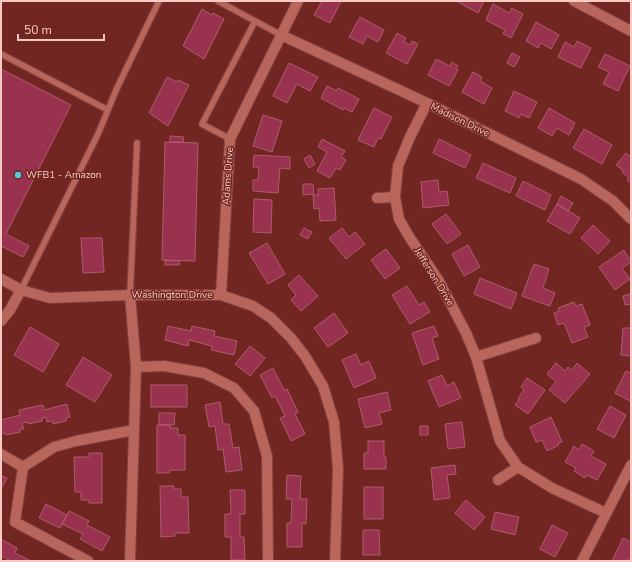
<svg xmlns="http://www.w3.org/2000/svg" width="632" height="562" font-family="'Nunito Sans',sans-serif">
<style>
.building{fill:#99324f;stroke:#ae5b6d}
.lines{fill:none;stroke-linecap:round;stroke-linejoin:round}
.service-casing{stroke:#84413f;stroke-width:8}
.minor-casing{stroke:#84413f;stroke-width:12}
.tertiary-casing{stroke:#84413f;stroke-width:12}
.service{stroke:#b8655c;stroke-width:5.5}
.minor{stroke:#b8655c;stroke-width:10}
.tertiary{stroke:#b8655c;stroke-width:10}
.poi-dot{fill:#53cbda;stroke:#722621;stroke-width:1.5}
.labels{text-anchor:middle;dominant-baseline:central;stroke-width:3;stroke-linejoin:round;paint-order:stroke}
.street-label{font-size:10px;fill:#f8cac3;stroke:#722621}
.poi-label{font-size:10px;fill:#f8cac3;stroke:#722621;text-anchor:start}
</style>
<rect width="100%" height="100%" fill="#722621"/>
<!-- building -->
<path class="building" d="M322,1h19l-11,22 -16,-8z
M456,1h28l-6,12z
M493,4l16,9 3,-5 11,6 -12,24 -8,-4 2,-4 -19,-10z
M202,9l10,6 1,-2 11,6 -20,40 -21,-13z
M360,17l24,13 -6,12 -11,-6 -4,8 -14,-7z
M536,22l23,13 -8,14 -10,-6 -3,5 -12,-7z
M397,33l9,5 -2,4 6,3 2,-4 6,3 -11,20 -21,-11z
M577,41l14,7 -10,20 -23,-11 7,-15 9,5z
M512,53l8,4 -6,10 -7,-4z
M605,54l25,12 -12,25 -15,-7 6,-12 -11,-5z
M436,59l14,7 2,-4 6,4 -2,3 2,1 -9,16 -21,-11z
M289,63l29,14 -8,14 -13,-7 -10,19 -14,-7z
M1,69l70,36 -65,129 23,12 -6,11 -22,-11z
M473,72l9,5 -2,4 12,7 -8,16 -22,-12z
M167,77l10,5 1,-2 11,5 -21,41 -19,-13z
M327,86l10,5 1,-3 21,11 -7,13 -8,-4 -1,2 -22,-12z
M514,91l23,11 -8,16 -8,-4 -2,4 -14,-7z
M374,108l18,9 -11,22 -3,-1 -4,9 -16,-7z
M549,108l26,15 -6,12 -12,-7 -5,8 -14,-8z
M263,115l19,6 -10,31 -19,-6z
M584,129l28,16 -10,19 -29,-16z
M170,136l14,1 -1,5h-13z
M322,139l23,12 -4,6 5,3 -6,10 -4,-2 -6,10 -13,-7 10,-19 -9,-5z
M439,139l32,16 -6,13 -32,-15z
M165,142l33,1 -3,118 -33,-1z
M626,153l5,4v26l-4,-3 2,-2 -7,-6 1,-2 -7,-5z
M254,155l36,2v12l-10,-1 -2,25 -25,-2v-11h5l1,-13h-6z
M310,155l5,9 -6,4 -5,-9z
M483,163l33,15 -6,15 -34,-15z
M438,180l1,12 8,-1 2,14 -26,3 -2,-26z
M523,181l28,14 -6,15 -29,-14z
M303,184h10l1,10 -11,1z
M334,188l2,32 -16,1 -1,-13 -5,1 -1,-14h5v-6z
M561,196l12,7 -5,8 -11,-7z
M254,199l18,1 -1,33 -18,-1z
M557,204l23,14 -10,16 -23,-13z
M446,214l15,20 -14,10 -15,-20z
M593,225l17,16 -12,13 -17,-16z
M304,228l8,4 -4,7 -8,-4z
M342,228l7,9 6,-5 10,12 -19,15 -17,-21z
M81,238h21l2,34 -21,1z
M267,243l18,31 -17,10 -19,-31z
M468,245l12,22 -16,9 -12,-22z
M386,249l14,19 -15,11 -14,-19z
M624,250l7,12 -9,6 8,11 -15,11 -16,-23z
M165,260l15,1 -1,4h-14z
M534,264l15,5 -6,19 12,5 -5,13 -28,-10z
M299,275l19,21 -17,15 -10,-11 5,-5 -8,-10z
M480,278l37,15 -6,16 -37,-15z
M407,286l12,19 5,-3 6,10 -20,12 -18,-29z
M630,294l1,10 -6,1 -2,-9z
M574,302l2,4 6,-2 8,21 -6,2 4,10 -16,6 -8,-20 -6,2 -4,-12 5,-2 -1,-3z
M334,313l14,20 -20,14 -14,-19z
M168,326l23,5 1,-5 23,5 -1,5 23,5 -3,14 -23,-5 1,-4 -23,-6 -1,6 -23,-6z
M434,326l4,10 -6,2 7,21 -16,6 -11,-32z
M30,327l29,17 -16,28 -29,-17z
M623,328h8v28l-10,-1z
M250,346l15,12 -15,18 -15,-12z
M356,354l5,11 8,-4 7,17 -22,10 -12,-28z
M83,357l29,18 -17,27 -29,-17z
M556,363l9,8 3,-4 4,3 5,-7 13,11 -25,29 -16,-13 7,-8 -9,-8z
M273,368l11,22 3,-1 11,23 -3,2 10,20 -14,7 -11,-23 5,-2 -10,-20 -3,2 -12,-23z
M626,371l5,2v25l-1,3 -15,-8z
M442,375l5,11 7,-4 7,16 -22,9 -11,-26z
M527,378l18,12 -17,24 -13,-9 4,-5 -1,-2 6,-8 -3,-3z
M151,385h36v22h-36z
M387,392l4,18 -12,3 3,11 -17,4 -7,-29z
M220,402l3,22h6l4,24 6,-1 3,23 -16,2 -3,-23 -5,1 -3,-24 -6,1 -4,-22z
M67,404l3,13 -4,1v3l-13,3 -1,-3 -5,1 -1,-5 -4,1v3l-14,3v-2l-6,1 2,6h-4v3l-14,3 -1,-2 -4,1v-14l19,-5 -1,-5 24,-5 1,5z
M610,406l16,9 -12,23 -17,-9z
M159,413h16l-1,12h-15z
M551,417l11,25 -4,1 1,2 -12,6 -5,-11 -6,2 -6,-15z
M462,422l3,25 -17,2 -3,-25z
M157,425h13v3h8v7h7v35h-15l-1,3h-12z
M420,426h8v9h-8z
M368,441h16v16h2v12h-22v-16h4z
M582,444l12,7 -3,5 15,8 -9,16 -10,-5 -2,3 -11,-7 2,-3 -11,-6 9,-16 5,4z
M89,453h13v50h-13v-3h-8v-8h-6l-1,-35h15z
M455,465l1,9 -9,1 3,23 -16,2 -3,-32z
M1,475l6,3 -6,11z
M287,475l14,1 -1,23h7l-1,25 -4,-1v24h-15v-24h4l1,-24h-6z
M160,486h14v3h7v8h7l1,36h-14v3l-14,1z
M364,487h19v32h-19z
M230,490h15v24h-5v23h4l1,23h-14v-23h-6v-23h6z
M466,500l19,17 -11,13 -19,-17z
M46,504l21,11 -7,13 -21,-10z
M69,511l20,10 -2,4 23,12 -8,14 -22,-12 3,-5 -21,-10z
M495,512l24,5 -4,18 -24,-6z
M552,525l16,8 -13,24 -15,-8z
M363,530h16l1,25h-17z
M623,538l8,4v18l-2,-1 -2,2h-15z
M1,539l16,9 -2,5 16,8h-20l-10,-5z"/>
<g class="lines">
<!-- service casing -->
<g class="service-casing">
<path id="service" d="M218,1l63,34
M1,54l107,56
M230,139l-28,-15 53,-103
M21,290l77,-156 19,-46 42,-87
M130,295l7,-152"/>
</g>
<!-- minor casing -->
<g class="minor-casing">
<path id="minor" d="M574,1l57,30
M281,35l146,68 154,76 32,22 18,18
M427,103l-17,34 -12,29 -3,31 4,22 11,19 29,43 27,52 10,24 24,84 18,26 34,21 54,25
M377,198l18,-1
M21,290l29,8 80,-3h91l32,11 18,12 20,20 14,18 18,30 11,36 4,47 -3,92
M130,295l6,72 -6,194
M221,295l9,-156 68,-138
M476,357l60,-19
M136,367l28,-1 40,7 30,15 20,23 13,45 1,105
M1,454l22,13 -8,55 73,39
M23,467l31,-20 22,-6 58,-11
M498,480l20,-13
M582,561l49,-96"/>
</g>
<!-- tertiary casing -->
<g class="tertiary-casing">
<path id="tertiary" d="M1,279l20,11 -11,20 -9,11"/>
</g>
<!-- service -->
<use href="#service" class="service"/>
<!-- minor -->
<use href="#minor" class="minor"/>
<!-- tertiary -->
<use href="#tertiary" class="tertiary"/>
</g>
<!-- markers -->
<circle class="poi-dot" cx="18" cy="175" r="4"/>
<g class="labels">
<!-- street labels -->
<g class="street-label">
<text transform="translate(460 120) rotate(26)">Madison Drive</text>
<text transform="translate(228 176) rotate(-86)">Adams Drive</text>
<text transform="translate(434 277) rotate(58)">Jefferson Drive</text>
<text x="172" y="295">Washington Drive</text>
</g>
<!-- poi labels -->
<g class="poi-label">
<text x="26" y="175">WFB1 - Amazon</text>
</g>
</g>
<!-- border -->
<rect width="632" height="562" fill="none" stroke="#f8cac3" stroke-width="4"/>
<!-- scale -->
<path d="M18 34v6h86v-6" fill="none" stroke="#f8cac3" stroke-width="2"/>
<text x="24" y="34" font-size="12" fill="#f8cac3" stroke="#722621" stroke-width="3" paint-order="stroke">50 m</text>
</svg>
